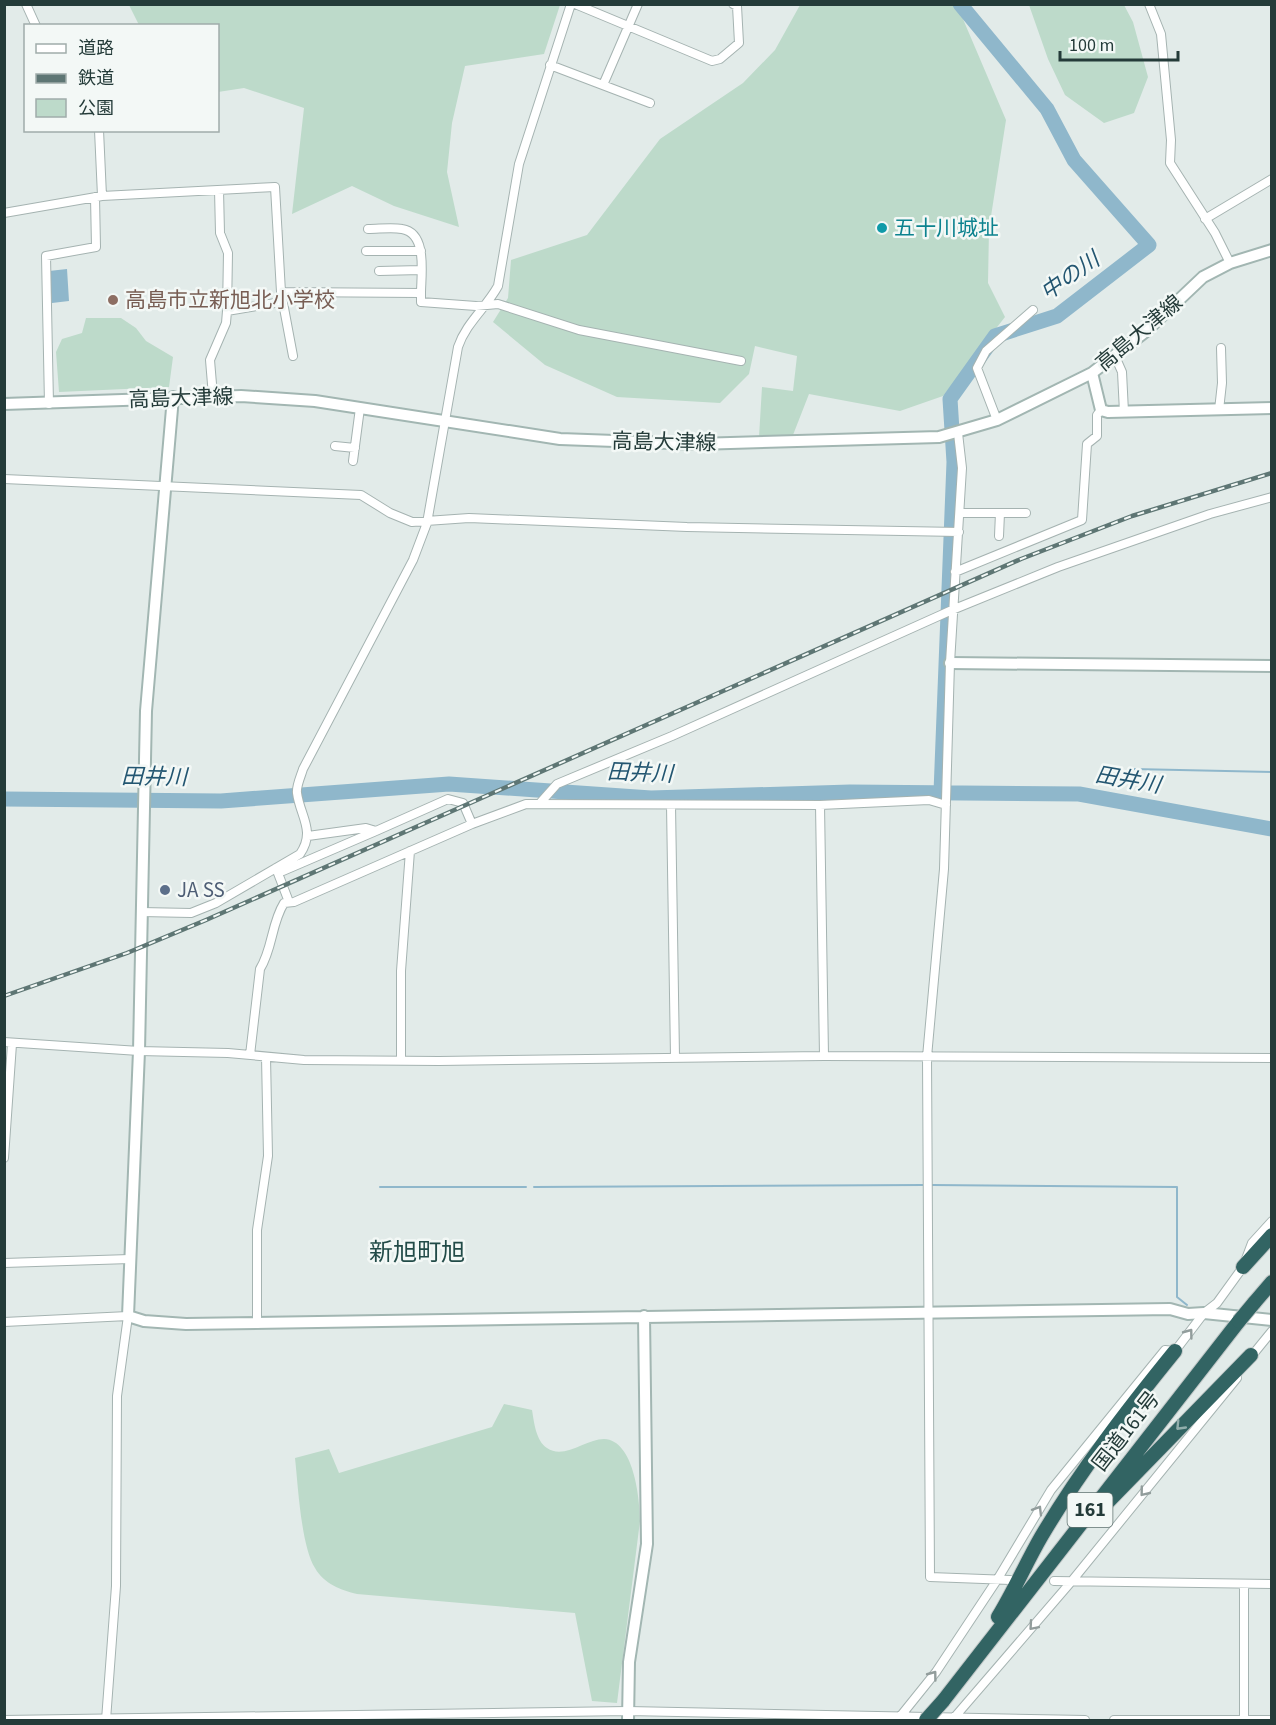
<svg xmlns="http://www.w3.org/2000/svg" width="1276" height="1725" font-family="'Source Sans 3','Noto Sans JP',sans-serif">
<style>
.green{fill:#bddaca}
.water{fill:#8fb7cb}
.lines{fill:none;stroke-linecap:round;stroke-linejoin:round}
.stream{stroke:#8fb7cb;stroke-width:2}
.river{stroke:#8fb7cb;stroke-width:15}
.street-casing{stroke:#a5b3b1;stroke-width:10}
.secondary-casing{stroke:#a2b6b2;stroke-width:14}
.highway-casing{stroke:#c2c8c8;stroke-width:16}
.street{stroke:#fff;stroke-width:8}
.secondary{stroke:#fff;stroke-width:10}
.highway{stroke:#326463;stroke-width:14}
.rail-casing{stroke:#5e7674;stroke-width:4.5}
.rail{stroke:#f3f8f6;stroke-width:2;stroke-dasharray:7;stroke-linecap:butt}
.highway-bridge-casing{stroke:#c2c8c8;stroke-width:16;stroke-linecap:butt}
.highway-bridge{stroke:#326463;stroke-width:14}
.oneway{stroke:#929d9c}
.oneway2{stroke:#92aeac}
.culture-dot{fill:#0f9aa8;stroke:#f3f8f6;stroke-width:2}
.education-dot{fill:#8d6e63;stroke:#f3f8f6;stroke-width:2}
.service-dot{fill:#5c6f8a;stroke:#f3f8f6;stroke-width:2}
.labels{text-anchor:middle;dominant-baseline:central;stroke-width:5;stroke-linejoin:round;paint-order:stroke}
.shield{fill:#f3f8f6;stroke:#627472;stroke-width:1.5}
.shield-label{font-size:20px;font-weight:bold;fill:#243b39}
.culture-label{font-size:21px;fill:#0d838f;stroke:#f3f8f6;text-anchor:start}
.education-label{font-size:21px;fill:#785e54;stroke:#f3f8f6;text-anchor:start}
.street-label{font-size:21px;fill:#243b39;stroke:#f3f8f6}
.service-label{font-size:21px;fill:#4e5e75;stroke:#f3f8f6;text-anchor:start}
.water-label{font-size:22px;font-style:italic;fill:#235671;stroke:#f3f8f6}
.quarter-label{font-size:24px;fill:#224b48;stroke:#f3f8f6}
</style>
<rect width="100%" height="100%" fill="#e2ebe9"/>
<!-- green -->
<path class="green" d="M129,5h431l-16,49 -79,12 -13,57 -5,49 12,55 -65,-21 -42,-20 -60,28 12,-106 -60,-20 -26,4v-66l-79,-1z
M800,5h157l49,115 -17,109 -1,54 17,34 -62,79 -43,15 -91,-17 -16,41 -34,2 3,-50 31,4 4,-35 -42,-10 -6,28 -29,29 -103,-6 -72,-32 -52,-43 15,-24 3,-38 76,-25 73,-96 83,-56 32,-33z
M1029,5h95l9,17 15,55 -14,36 -30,10 -39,-28 -17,-36z
M86,318h35l15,10 10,13 27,16 -4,30 -110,5 -3,-40 6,-13 20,-6z
M504,1404l28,6c2,12 4,31 15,38 17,12 39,-9 57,-9 30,1 36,60 36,82l-23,182 -25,-2 -17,-88 -218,-19c-16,-4 -33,-10 -42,-26 -14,-22 -17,-83 -20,-110l34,-9 10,24 153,-46z"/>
<!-- water -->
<path class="water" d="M67,269l2,32 -17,2 -3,-32z"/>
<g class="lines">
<!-- stream -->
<path class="stream" d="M1133,769l139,3
M932,1185l245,2v110l10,8
M380,1187h146
M534,1187l390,-2
M1228,1310l12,1"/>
<!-- river -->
<path class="river" d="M941,792l13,-330 -4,-63 45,-63 62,-20 92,-71 -75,-85 -27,-51 -87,-105
M4,799l217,2 228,-17 202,14 199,-6 229,2 193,35"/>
<!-- street casing -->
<g class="street-casing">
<path id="street" d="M26,4l10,22
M575,4l137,57 8,-2 19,-16 -2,-37 -4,-2
M1149,4l12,30 10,106 -1,23 45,70 15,30
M550,65l100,38
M603,85l35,-81
M99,130l3,66
M4,213l98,-17 173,-9 6,105 140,1v9l55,4 22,-2 81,26 162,31
M1205,219l67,-40
M368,229c11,0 24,-2 34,0 26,4 19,46 19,64
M366,251h55
M379,271l42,-1
M281,292l12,64
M227,311l54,-9
M1115,356l7,16 2,40
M213,396l-3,-36 16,-37 1,-12 1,-58 -8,-20 -1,-43
M49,404l-3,-148 50,-9 -1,-50
M1219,410l3,-27 -1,-35
M997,420l-20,-52 9,-17 47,-41
M958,433l4,35 -12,195 -6,206 -17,188 3,520 80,3
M335,446l20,2
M353,461l7,-53
M4,479l357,16 29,18 22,9 57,-4 218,9 272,5
M960,513h66
M999,536l1,-23
M955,572l127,-52 5,-76 10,-8v-21l4,-5
M541,802l16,-18 115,-48 280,-126 106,-43 152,-53 62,-17
M671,805l4,252
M820,805l4,251
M308,836l58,-8 10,3 72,-32 15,4 9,21
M276,868l7,3 93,-40
M276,868l13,34
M141,912l50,1 25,-10 84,-49c16,-23 0,-38 -3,-61 -1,-7 4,-17 6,-24l110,-209 14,-37 31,-176c8,-24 28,-39 40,-61l21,-122 52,-160
M4,1042l135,9 89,2 76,7 135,1 385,-5 448,2
M250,1055l10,-86c13,-21 11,-45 24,-66l10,-1 178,-78 54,-20 294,1 109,-5 17,5
M401,1059v-88l9,-120
M4,1158l8,-114
M4,1263l126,-4
M4,1322l124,-6 -11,80 -1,190 -10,134
M257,1324v-94l11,-74 -2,-99
M1250,1358l22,-27
M1054,1581l218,3
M899,1718l37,-46 61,-92 54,-90 114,-140 10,1 29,-38 13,-10 26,-36 9,-24 20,-22
M953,1719l118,-137 166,-204
M4,1720l624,-9 457,9
M1114,1720h158
M1244,1720v-136"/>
</g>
<!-- secondary casing -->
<g class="secondary-casing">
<path id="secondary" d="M1092,373l9,37 7,2 164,-4
M173,397l-27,314 -7,340 -11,265 16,5 42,3 984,-15 18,5 16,-1 68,7
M4,404l237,-8 74,5 245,38 137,5 242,-7 58,-17 95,-47 53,-41 58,-55 27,-14 42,-13
M950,663l322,3
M628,1720l1,-58 18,-118 -3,-228"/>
</g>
<!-- highway casing -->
<g class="highway-casing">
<path id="highway" d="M1243,1267l29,-32
M1254,1303l18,-21
M1100,1510l151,-155
M998,1617c16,-26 28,-54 43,-80 39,-66 86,-127 134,-186
M943,1701l296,-380"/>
</g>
<!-- street -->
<use href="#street" class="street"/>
<!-- secondary -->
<use href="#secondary" class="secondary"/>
<!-- highway -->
<use href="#highway" class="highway"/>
<!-- rail casing -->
<g class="rail-casing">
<path id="rail" d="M4,996l123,-43 79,-33 815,-361 111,-43 140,-43"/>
</g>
<!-- rail -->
<use href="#rail" class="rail"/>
<!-- highway-bridge casing -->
<g class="highway-bridge-casing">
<path id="highway-bridge" d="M1239,1321l15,-18
M926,1720l17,-19"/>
</g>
<!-- highway-bridge -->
<use href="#highway-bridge" class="highway-bridge"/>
</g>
<!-- one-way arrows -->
<defs><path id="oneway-chevron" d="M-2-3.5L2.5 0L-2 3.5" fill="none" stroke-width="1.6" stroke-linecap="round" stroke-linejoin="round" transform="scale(1.5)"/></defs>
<g class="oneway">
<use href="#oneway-chevron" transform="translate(1189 1333) rotate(-53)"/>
<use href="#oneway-chevron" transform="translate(1144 1492) rotate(129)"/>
<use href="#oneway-chevron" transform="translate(1038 1510) rotate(-59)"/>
<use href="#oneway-chevron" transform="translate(1033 1626) rotate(131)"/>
<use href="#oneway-chevron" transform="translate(933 1675) rotate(-53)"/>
</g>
<use class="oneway2" href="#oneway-chevron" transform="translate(1180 1426) rotate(134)"/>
<!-- markers -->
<circle class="culture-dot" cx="882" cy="228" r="6"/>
<circle class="education-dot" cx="113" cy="300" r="6"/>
<circle class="service-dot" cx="165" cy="890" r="6"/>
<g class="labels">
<!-- shield labels -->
<rect class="shield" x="1067.5" y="1493" width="45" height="34" rx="4.5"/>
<g class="shield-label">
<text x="1090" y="1510">161</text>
</g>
<!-- culture labels -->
<g class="culture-label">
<text x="894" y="228">五十川城址</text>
</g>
<!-- education labels -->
<g class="education-label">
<text x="125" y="300">高島市立新旭北小学校</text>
</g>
<!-- street labels -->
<g class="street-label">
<text transform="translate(1139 333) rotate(-40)">高島大津線</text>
<text transform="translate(181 398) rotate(-2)">高島大津線</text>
<text transform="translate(664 442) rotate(1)">高島大津線</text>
<text transform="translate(1126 1431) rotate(-52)">国道161号</text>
</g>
<!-- service labels -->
<g class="service-label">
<text x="177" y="890">JA SS</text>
</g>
<!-- water labels -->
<g class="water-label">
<text transform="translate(1070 276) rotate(-35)">中の川</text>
<text transform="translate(640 773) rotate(2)">田井川</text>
<text transform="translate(154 777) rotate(1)">田井川</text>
<text transform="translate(1128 780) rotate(10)">田井川</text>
</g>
<!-- quarter labels -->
<g class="quarter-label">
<text x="417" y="1252">新旭町旭</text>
</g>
</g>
<!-- border -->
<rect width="1276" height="1725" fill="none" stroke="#243b39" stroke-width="12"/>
<!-- legend -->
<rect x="24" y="24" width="195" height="108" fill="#f3f8f6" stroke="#a0acaa" stroke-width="1.5"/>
<rect x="36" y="44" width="30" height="9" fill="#ffffff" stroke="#a0acaa" stroke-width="1.5"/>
<text x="78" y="54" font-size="18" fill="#243b39">道路</text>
<rect x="36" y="74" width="30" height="9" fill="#5e7674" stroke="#a0acaa" stroke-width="1.5"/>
<text x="78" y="84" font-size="18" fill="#243b39">鉄道</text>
<rect x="36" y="99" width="30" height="18" fill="#bddaca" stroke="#a0acaa" stroke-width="1.5"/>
<text x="78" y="114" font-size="18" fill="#243b39">公園</text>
<!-- scale -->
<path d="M1060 51v9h118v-9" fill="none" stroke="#243b39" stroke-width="3"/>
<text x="1069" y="51" font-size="18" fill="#243b39" stroke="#f3f8f6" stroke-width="4.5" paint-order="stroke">100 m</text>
</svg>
